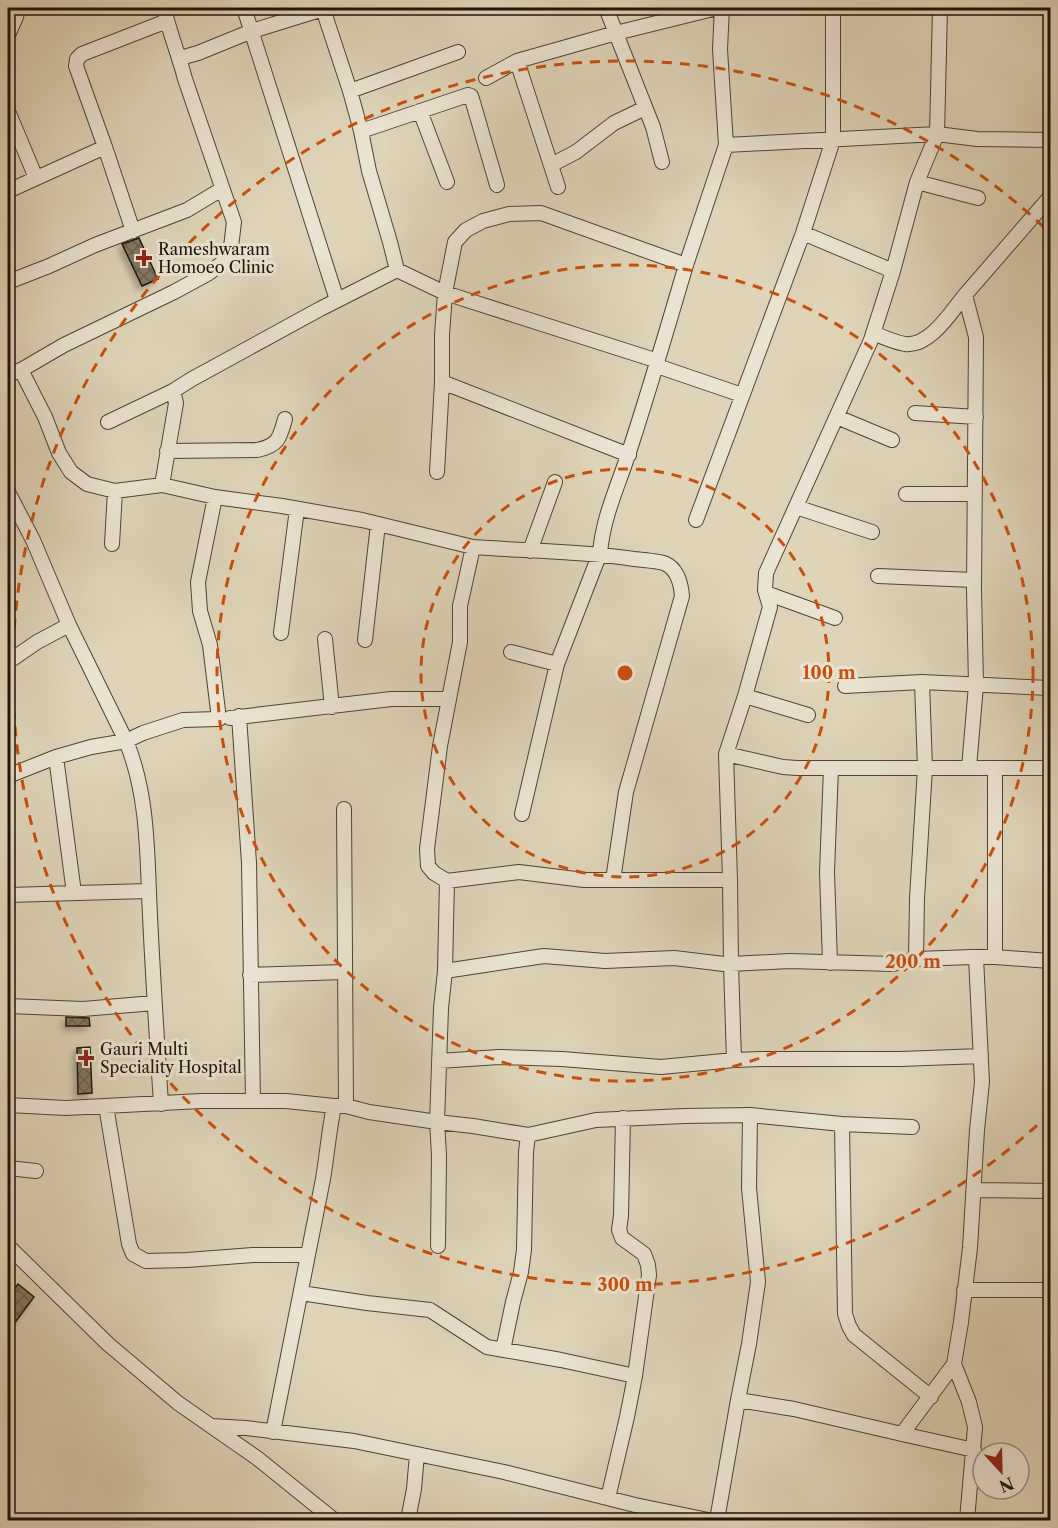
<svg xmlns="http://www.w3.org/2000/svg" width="1058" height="1528" font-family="'Libre Caslon Text',serif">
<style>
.building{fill:url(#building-cross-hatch);stroke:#1f1407;stroke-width:1.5;filter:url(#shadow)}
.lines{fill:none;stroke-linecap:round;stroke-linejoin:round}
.minor-casing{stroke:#4f4433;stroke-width:16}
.minor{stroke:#eae3d1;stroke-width:14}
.ring{fill:none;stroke:#ca4f0b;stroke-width:3;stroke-dasharray:10 8}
.poi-dot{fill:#8f2418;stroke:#eae3d1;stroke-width:2}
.labels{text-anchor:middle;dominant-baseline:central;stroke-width:6;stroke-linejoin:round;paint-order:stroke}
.poi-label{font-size:16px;fill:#1f1407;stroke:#eae3d1;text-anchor:start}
.centre{fill:#ca4f0b;stroke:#eae3d1;stroke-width:3}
.ring-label{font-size:18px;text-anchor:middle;font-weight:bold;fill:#ca4f0b;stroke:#eae3d1;stroke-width:6;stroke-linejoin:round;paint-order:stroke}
</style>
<defs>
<pattern id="building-cross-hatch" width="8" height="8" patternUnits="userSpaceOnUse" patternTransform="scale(1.5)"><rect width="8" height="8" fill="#837863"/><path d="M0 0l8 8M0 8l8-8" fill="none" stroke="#6b6150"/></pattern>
<filter id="shadow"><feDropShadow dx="-4" dy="4" stdDeviation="3" flood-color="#0004"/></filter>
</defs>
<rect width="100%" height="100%" fill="#dfd4b8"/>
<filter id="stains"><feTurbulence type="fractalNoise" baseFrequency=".00333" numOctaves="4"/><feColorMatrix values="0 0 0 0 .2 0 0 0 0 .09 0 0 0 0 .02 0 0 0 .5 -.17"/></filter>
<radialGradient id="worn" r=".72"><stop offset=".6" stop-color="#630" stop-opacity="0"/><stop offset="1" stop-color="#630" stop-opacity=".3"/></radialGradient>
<!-- building -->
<path class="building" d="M139,238l19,41 -16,7 -20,-42z
M66,1017l23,1 1,8h-24z
M90,1047l2,46 -14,1 -1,-46z
M18,1284l16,13 -26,35v-34z"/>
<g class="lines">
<!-- minor casing -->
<g class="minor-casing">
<path id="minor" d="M244,8l93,292
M606,8l47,119 9,35
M722,8l-2,41 6,96 211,-11 40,5 73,1
M8,35l8,-18 2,-9
M517,61l41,126
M486,78l31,-17 99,-28 101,-25
M350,91l108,-39
M8,111l28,67
M420,111l27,71
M361,131l107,-36 3,1 1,3 25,86
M105,147l-29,-81 1,-7 5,-5 85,-33
M551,165l25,-13 38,-29 31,-15
M917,182l61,16
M8,191l97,-44 28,84
M803,233l90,38
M397,270l48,23 10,-51 11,-12 17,-9 26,-7 32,-1 145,52 40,-120
M8,282l41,-16 46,-21 92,-35 35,-21
M873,333c10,4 21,9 32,11 25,3 46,-32 60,-49
M657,366l85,29
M8,374l13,-4 43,-25 110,-53 35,-19 13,-10 9,-16 3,-25 -49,-143c-6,-24 -16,-47 -21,-71
M915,413l61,4
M837,417l55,23
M108,422l65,-31
M167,451l90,-1c21,-4 23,-12 28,-31
M629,455l-187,-73v-47l3,-42 213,68
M437,472l5,-90
M162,485l14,-82 -3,-12 19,-12 128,-70 77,-39 -7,-28 -21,-71 -8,-40 -11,-40 -27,-82 -71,22 -54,22 -18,5
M8,492l25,48 36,85 57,116c23,55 21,117 24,175 3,63 7,125 11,188
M906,494h69
M796,507l76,25
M696,520l107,-287 30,-93v-132
M112,544l3,-53
M473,547c54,4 108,4 161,12 8,1 27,2 32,5 12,6 15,20 16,32l-56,196 -13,88
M530,551l25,-69
M878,576l96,4
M766,593l69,25
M281,633l16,-124
M325,639l7,68
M365,640l13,-116
M511,652l46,12
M8,662l29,-20 32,-17
M845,686l77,-4
M745,696l63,19
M239,716l10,147 4,238
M230,718l161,-19h57
M726,754l57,13 14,1h253
M56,757l18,136
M969,768l7,-83 -2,-95 2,-253 -11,-42 85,-98
M995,769v188
M8,776l48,-19 35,-10 35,-6 17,-8 40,-13 36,-1 -9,-74 -10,-34 -2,-29 17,-85
M344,809l2,297
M522,814l35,-150 43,-111c3,-37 19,-69 30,-104 20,-61 38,-123 56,-184
M730,880l-4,-126 19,-58 25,-89 -5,-17 1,-17 105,-233 22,-69 24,-89 20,-48 3,-126
M8,895l140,-4
M916,959l1,-61 8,-130 -3,-86 128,6
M830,963l-3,-91 4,-104
M445,971l2,-90
M250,975l94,-3
M8,1006l75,3 71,-6
M734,1060l-3,-96 58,-3 104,3 23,-5 56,-2h23l55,4
M439,1061l60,-4 63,2 99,8 73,-7 27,-1h139l81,-3
M8,1105l58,3 135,-7h85l48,5h12l23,6 68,10 4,-114 4,-37 99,-15 61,5 69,-3 50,6h7l-1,-84h-146l-65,-8 -72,9 -13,-8 -6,-7 -1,-17 13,-103 20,-104v-36l13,-59 -111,-27 -80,-14 -67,-9 -53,-12 -47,6 -28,-7 -16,-12 -12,-19 -14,-36 -24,-47
M106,1106l23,138 4,10 13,7 41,-1 66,-5h55
M750,1115l-1,73 9,94 -9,62 -11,56 56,9 108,25 52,-70 7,-42 9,-74 7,-118 5,-48 -6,-125
M623,1118l-2,98 -2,14 3,8 22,16 4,11 1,10 -14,101
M842,1124l3,190 4,12 5,9 77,62
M8,1168l28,3
M974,1190l76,1
M8,1246l100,98 70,59 33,23 35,2 108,13 150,31 131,33 73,15
M438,1246l1,-91 -2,-33 36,4 55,9
M964,1290h86
M301,1293l66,10 63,7 57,37 74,13 74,16 -8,41 -19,81
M503,1350l10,-48 8,-30 3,-22 2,-98 2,-17 68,-15 88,-4 66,-1 92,9 70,3
M954,1364l15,38 6,25 -8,93
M211,1426l46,32 77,62
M273,1432c16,-85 34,-169 50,-253 4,-24 6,-49 11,-73
M902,1434l72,16
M408,1520l6,-31 3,-35
M717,1520l21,-120"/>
</g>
<!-- minor -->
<use href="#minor" class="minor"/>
</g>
<!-- distance rings -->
<g class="ring">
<circle cx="625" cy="673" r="204"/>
<circle cx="625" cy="673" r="408"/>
<path d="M1050 1113A612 612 0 1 1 1050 233"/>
</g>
<!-- markers -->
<g class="poi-dot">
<path d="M141 249h6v6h6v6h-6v6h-6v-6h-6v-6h6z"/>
<path d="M83 1049h6v6h6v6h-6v6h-6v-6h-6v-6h6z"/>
</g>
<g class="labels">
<!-- poi labels -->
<g class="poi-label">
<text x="158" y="249">Rameshwaram<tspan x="158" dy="18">Homoeo Clinic</tspan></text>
<text x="100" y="1049">Gauri Multi<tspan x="100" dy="18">Speciality Hospital</tspan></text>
</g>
</g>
<circle cx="625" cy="673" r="9" class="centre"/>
<g class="ring-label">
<text x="829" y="679">100 m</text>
<text x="913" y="968">200 m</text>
<text x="625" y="1291">300 m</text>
</g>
<!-- margin -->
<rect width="1058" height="1528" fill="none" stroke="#dfd4b8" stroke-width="30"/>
<rect x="9" y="9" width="1040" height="1510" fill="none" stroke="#1f1407" stroke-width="3"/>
<rect x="15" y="15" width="1028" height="1498" fill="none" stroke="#1f1407" stroke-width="1.5"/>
<!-- north arrow -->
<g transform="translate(1001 1471) rotate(158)"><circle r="28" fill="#eae3d1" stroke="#999080" stroke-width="1.5"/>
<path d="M0-4.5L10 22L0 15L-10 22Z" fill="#8f2418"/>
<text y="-9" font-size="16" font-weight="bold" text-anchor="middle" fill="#1f1407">N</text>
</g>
<rect width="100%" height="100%" filter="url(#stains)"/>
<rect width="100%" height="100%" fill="url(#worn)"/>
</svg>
